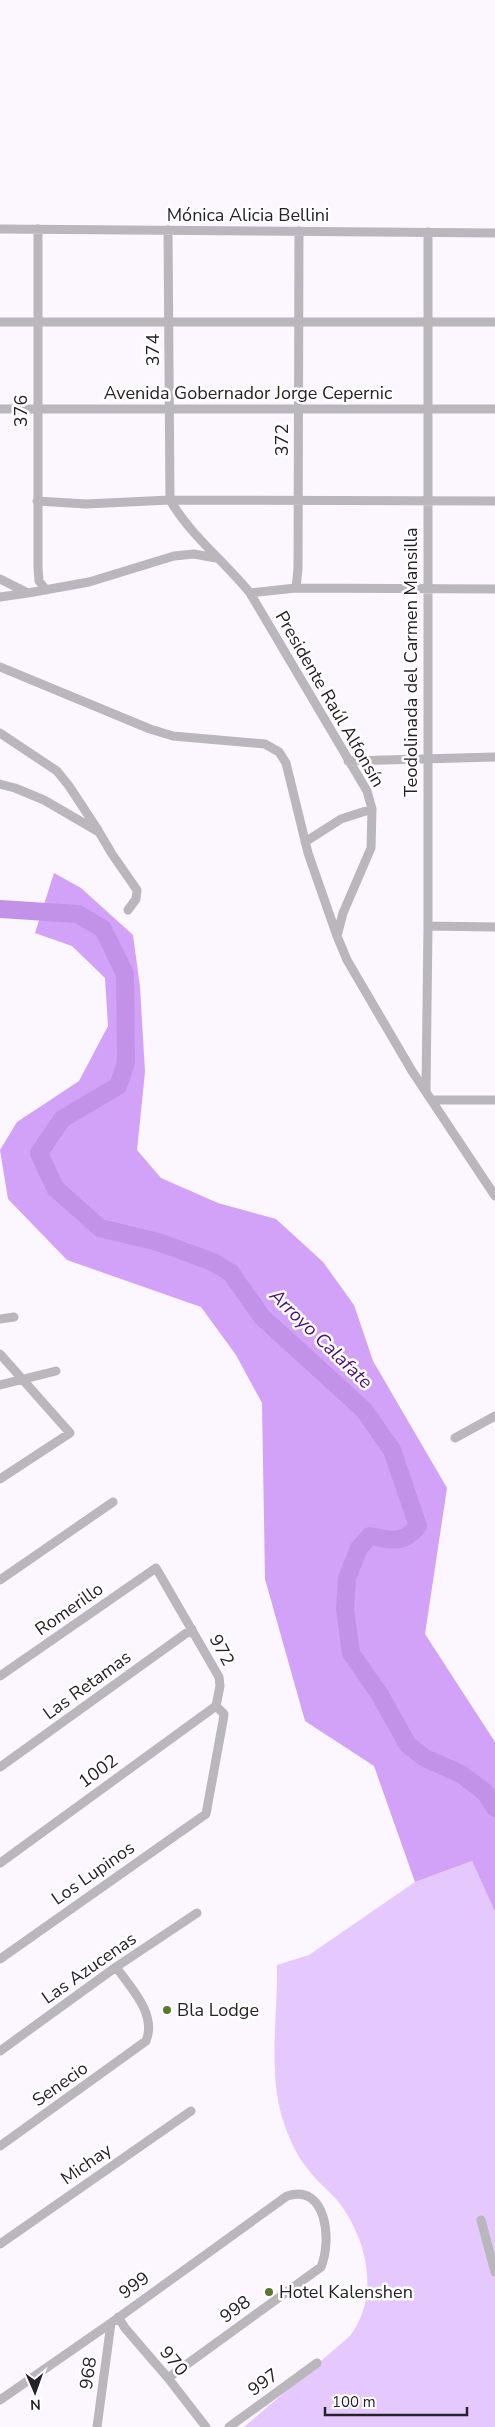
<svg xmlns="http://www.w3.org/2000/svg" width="495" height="2427" font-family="'Nunito Sans',sans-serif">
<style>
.green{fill:#e5c8fe}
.forest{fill:#d2a1f8}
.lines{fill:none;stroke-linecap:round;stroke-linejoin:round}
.river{stroke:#c292e8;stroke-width:18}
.street{stroke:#b9b6bc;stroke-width:9}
.poi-dot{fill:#58782e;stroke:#fff;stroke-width:2}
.labels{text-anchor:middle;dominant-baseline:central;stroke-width:5;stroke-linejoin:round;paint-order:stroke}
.street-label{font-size:18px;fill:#252228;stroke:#fff}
.poi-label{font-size:18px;fill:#252228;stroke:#fff;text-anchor:start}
.water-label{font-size:19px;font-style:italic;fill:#520f76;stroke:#fff}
</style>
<rect width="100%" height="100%" fill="#fbf6ff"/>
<!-- green -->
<path class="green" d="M472,1861l23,51v515h-251l106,-91c28,-37 19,-88 -5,-125 -10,-17 -27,-27 -38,-43 -12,-15 -19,-32 -25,-51 -14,-48 -4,-103 -5,-152l32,-10 106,-73z"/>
<!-- forest -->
<path class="forest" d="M54,873l27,15 52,47 7,52 5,85 -8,78 24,28 57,25 58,16 47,43 31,43 19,56 74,127 -22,146 70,108v170l-23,-51 -57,21 -41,-116 -69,-45 -40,-142 -3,-176 -26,-48 -35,-48 -134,-47 -59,-61 -8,-49 17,-28 62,-41 29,-55 -3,-48 -33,-32 -37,-13z"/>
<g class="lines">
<!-- river -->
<path class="river" d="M0,909l78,5 25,15 22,45 1,89 -8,23 -56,33 -23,34 16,35 45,40 58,14 55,20 18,11 31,44 102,93 28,40 26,76c-15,19 -27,14 -48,10l-11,12 -12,30 -2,31 6,44 29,42 28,50 17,13 36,16 24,18 10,16"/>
<!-- street -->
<path class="street" d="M0,229l495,4
M38,229v338l1,14 7,9
M168,230l2,270c21,36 54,61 80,93l117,198 5,18 -1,39 -28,65 -6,23 10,24 65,111 83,125
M0,322h495
M0,409h495
M37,501l49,3 84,-4 325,1
M0,579l28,14 61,-11 85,-26 20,-2 22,4
M296,588l2,-19 1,-338
M250,593l46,-5 199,1
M0,597l28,-4
M0,667l150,62 23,7 92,8 14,8 7,11 22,90 29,83
M0,733l57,38 12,15 29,44
M348,761l147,-4
M0,784l15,4 29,12 55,32 13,22 25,36 -1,9 -8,11
M305,842l36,-23 31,-10
M428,926l67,1
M426,1091l2,-165v-694
M432,1100h63
M0,1319l14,-2
M0,1354l70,79 -70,46
M0,1385l56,-14
M455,1438l40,-22
M0,1580l113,-78
M0,1676l156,-108 63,109 1,9 -4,20
M0,1767l192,-138
M0,1863l216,-157
M0,1959l206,-145 17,-93 1,-7 -8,-8
M0,2051l116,-84 81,-54
M0,2146l146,-105c11,-27 -15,-53 -30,-74
M481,2220l14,52
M0,2244l191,-133
M118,2317l7,11 43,50 38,49
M0,2400l111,-77 176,-127c40,-13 45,45 34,71l-153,111
M97,2427l14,-104
M229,2427l88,-64"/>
</g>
<!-- markers -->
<g class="poi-dot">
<circle cx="167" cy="2010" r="5"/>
<circle cx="269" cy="2292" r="5"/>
</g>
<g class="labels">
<!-- street labels -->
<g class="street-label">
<text x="248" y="215">Mónica Alicia Bellini</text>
<text transform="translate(153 350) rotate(-90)">374</text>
<text x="248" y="393">Avenida Gobernador Jorge Cepernic</text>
<text transform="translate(21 411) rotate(-90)">376</text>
<text transform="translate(282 440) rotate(-90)">372</text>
<text transform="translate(411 662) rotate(-90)">Teodolinada del Carmen Mansilla</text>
<text transform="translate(330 699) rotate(60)">Presidente Raúl Alfonsín</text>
<text transform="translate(69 1609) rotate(-35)">Romerillo</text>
<text transform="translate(222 1650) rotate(62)">972</text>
<text transform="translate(87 1685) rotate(-36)">Las Retamas</text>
<text transform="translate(98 1771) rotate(-36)">1002</text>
<text transform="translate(93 1873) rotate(-35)">Los Lupinos</text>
<text transform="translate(89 1968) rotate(-35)">Las Azucenas</text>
<text transform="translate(60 2084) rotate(-35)">Senecio</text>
<text transform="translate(86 2164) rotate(-35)">Michay</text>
<text transform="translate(134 2285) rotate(-36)">999</text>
<text transform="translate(235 2309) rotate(-36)">998</text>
<text transform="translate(174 2361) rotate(50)">970</text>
<text transform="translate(88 2373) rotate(-82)">968</text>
<text transform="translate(263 2382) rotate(-36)">997</text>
</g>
<!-- poi labels -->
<g class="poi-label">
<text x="177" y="2010">Bla Lodge</text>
<text x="279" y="2292">Hotel Kalenshen</text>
</g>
<!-- water labels -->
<g class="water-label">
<text transform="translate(321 1339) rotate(44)">Arroyo Calafate</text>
</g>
</g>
<!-- north arrow -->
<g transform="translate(35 2392) rotate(178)" stroke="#ffffff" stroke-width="4" paint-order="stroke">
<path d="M0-4L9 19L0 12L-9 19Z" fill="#252228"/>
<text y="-8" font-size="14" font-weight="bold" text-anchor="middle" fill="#252228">N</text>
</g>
<!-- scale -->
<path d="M325 2407v8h142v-8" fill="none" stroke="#252228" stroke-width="2.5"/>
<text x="332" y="2407" font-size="15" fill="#252228" stroke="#ffffff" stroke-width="4" paint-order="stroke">100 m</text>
</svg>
